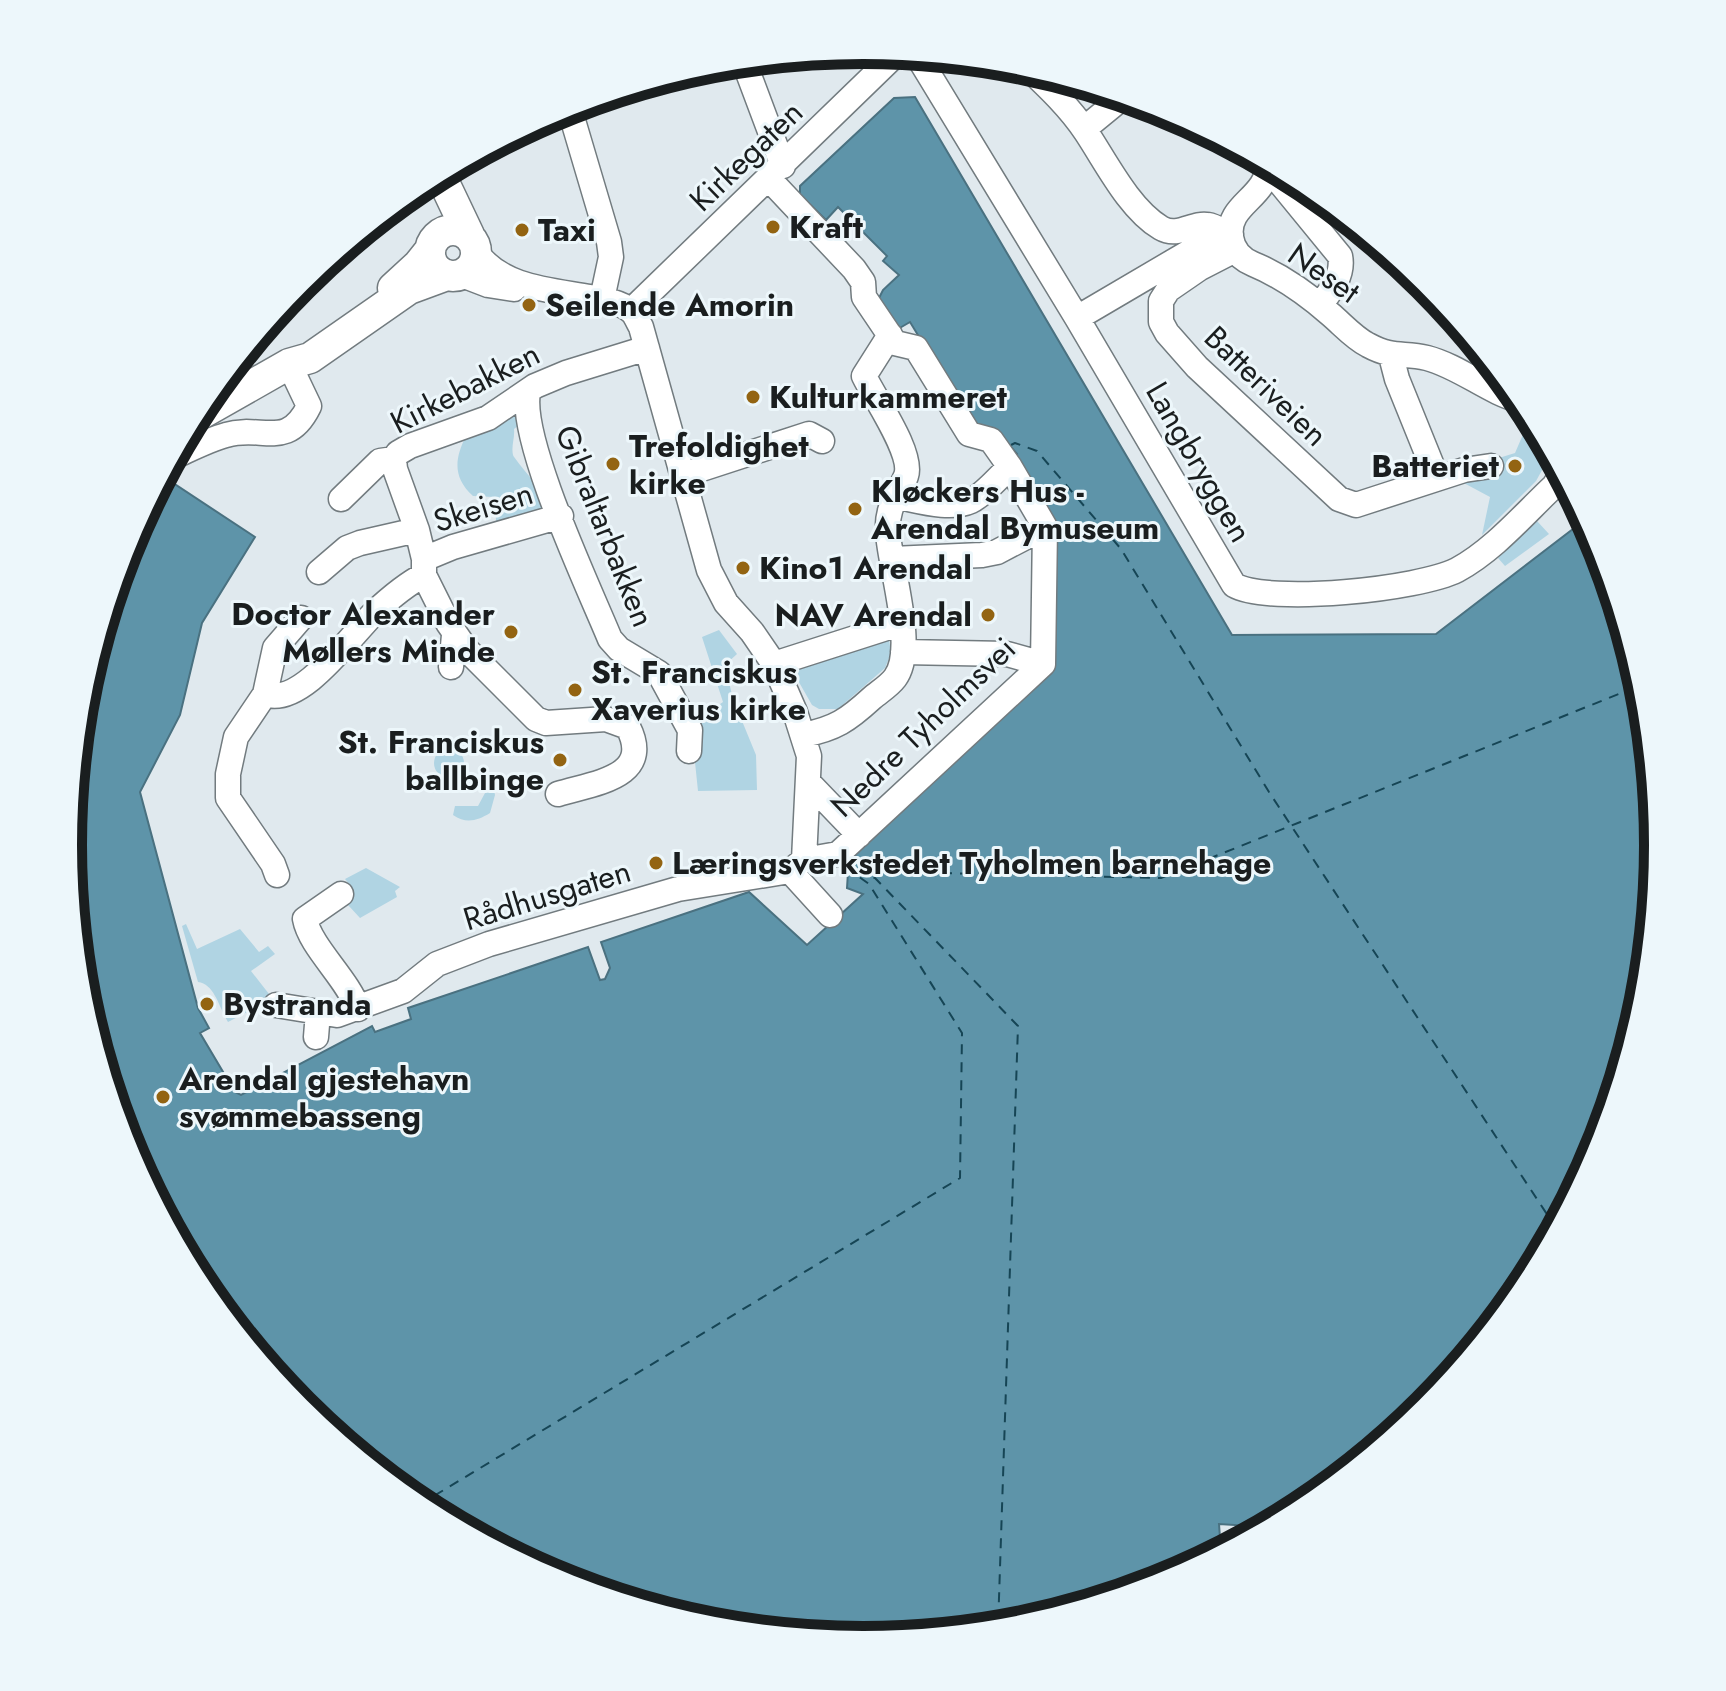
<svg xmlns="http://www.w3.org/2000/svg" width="1726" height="1691" font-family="Jost,sans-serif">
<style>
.green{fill:#b0d4e3}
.water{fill:#5e94a9;stroke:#4a7180;stroke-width:2}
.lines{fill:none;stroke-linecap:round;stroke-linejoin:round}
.ferry{stroke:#164555;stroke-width:2;stroke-dasharray:10 8;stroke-linecap:butt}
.minor-casing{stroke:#727b7f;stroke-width:27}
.major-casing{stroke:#727b7f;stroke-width:33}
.minor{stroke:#fff;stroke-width:24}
.major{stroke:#fff;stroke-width:30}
.poi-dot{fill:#936412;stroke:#edf7fb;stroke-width:3}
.labels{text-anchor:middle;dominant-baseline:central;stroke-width:6;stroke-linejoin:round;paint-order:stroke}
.street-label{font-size:32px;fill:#1a1e1f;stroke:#edf7fb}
.poi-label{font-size:32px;font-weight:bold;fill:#1a1e1f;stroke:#edf7fb;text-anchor:start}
.rim{fill:none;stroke:#1a1e1f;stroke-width:10}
</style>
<rect width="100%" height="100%" fill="#e0e9ee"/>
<!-- green -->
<path class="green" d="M520,414l-1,11 -5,4c1,9 -3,17 -1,26 1,4 36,44 42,53l-58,23 -3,-34 -21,-1c-21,-19 -18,-38 -7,-60z
M1531,416l20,38 -15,27 -54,54 8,-38 -43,-23 68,-21z
M1537,521l12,13 -44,32 -7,-8z
M719,630l18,24 -12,11 8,34 23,56 1,35 -59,1 -7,-67 32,-22 -21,-65z
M888,632l3,21 -6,15 -47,41h-19l-7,-4 -24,-42z
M434 763a15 15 0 1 1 30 0a15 15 0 1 1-30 0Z
M492,780l3,15 -5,18c-13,8 -24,11 -37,2l2,-9h23z
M366,868l34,19 -5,4 2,6 -37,21 -23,-25 13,-8 -5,-6z
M186,924l11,25 43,-20 19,23 9,-6 7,8 -24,17 18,23 -4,9 -37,19c-9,-14 -13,-38 -30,-40l-16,-56z"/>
<!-- water -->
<path class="water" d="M915,97l317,538 204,-1 150,-115 12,23 45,149 15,155 -15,155 -45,149 -74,138 -99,120 -120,99 -38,20 -48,-3 2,28 -54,29 -149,45 -155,15 -156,-15 -149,-46 -137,-73 -121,-99 -99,-121 -73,-138 -45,-149 -15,-155 15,-155 45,-149 30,-56 9,-6 88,58 -53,86 -22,92 -40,77 58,216 11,20 -9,5 35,59 6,3 131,-69 3,6 36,-13 -3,-11 180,-61 12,33 5,-1 5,-11 -9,-26 148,-50 58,53 56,-51 -16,-6 2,-31 199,-188 7,-141 -42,-70 4,-4 -21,-24 -19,2 -67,-110 -12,7 -19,-31 4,-8 16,-15 -16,-14 4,-5 -49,-49 -12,13 -26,-25v-9l94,-88z"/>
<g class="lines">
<!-- ferry -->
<path class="ferry" d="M1011,445l4,-2 22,8 84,98 148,243 287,436
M852,871l309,7 480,-193
M856,873l19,5 143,148 -20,602
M419,1505l541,-327 2,-145 -93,-149 -18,-13"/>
<!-- minor casing -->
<g class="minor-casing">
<path id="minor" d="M917,55l160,263 157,267c35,20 186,4 223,-15 37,-20 67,-56 97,-84l8,-12
M744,62l39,104
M1028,68c21,20 42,40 58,64 20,30 43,77 75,96 17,10 32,-6 47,-3 7,1 16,7 23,10
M569,107l40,135 2,15 -9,42
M1084,129l39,-32
M1268,164c0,34 -42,40 -37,73 2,14 10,22 22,27 29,12 54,30 77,50 12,10 24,24 38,31 26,14 35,7 59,13 34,9 62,35 95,43
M1268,168l72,88c4,19 -9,35 -20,49
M1235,250l-35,18 -32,22 -7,11v21l6,11 30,34 142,132 17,6 108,-35 27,-4
M477,253c25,35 74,37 113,44 12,2 31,5 41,14 4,3 7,11 10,16l68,243 17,33 26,29 22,32 21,48 14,44 -5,104
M462,275l26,10 26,4
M638,304l259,-251
M1077,318l114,-67 40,-16
M1391,356l6,23 40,99
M528,392c-9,48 61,196 82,247l9,10 40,24 31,57 -1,21
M173,457c18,-8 35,-17 53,-22 36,-11 61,16 83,-29l-20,-42
M683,475l126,-41 13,7
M894,496c23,4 55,15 77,5 14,-7 27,-24 39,-34
M341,499l39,-38 14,-2
M424,559l29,-12 108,-31
M892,559l90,-4 15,-3 48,-25
M319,572l28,-24 13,-5 57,-13
M903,652l104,2 36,10
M774,664l128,-41
M451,667l3,-32
M265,694l10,-46 26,-30
M803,735c32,-6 45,-15 69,-37 7,-6 17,-12 23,-20 22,-29 -5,-110 -7,-145 -2,-25 9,-36 18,-57 8,-22 -31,-77 -42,-100l26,-41
M809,783l50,52
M558,794c35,-11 96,-16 70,-67l-22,-8 -60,4 -10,-4 -70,-70 -18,-26 -24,-48v-16l-7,-29 -22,-61 -1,-10 4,-6 12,-7 78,-28 47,-32 31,-13 81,-25
M790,871l40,44
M277,875l-4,-11 -45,-66v-24l8,-37 29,-43c36,14 86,-59 110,-82 16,-15 30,-27 49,-37
M341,894l-36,25c5,28 43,60 53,90
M276,1005l61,10 66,-24 34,-27 52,-20 189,-55 112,-18 14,-11 34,-6 205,-190 2,-137 -35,-60 -19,-27 -22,-6 -53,-86 -21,-5 -31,-46 -1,-15 -9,-13 -85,-90
M316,1037l2,-25"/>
</g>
<!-- major casing -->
<g class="major-casing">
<path id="major" d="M440,174l29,61
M430 253a23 23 0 1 1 46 0a23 23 0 1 1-46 0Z
M393,288l25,-23 12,-15
M194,418l95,-54 21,-6 99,-69 38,-14"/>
</g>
<!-- minor -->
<use href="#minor" class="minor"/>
<!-- major -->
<use href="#major" class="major"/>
</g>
<!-- markers -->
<g class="poi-dot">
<circle cx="773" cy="227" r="8"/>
<circle cx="522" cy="230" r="8"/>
<circle cx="529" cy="305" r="8"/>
<circle cx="753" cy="397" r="8"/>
<circle cx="613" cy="464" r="8"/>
<circle cx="1515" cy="466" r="8"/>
<circle cx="855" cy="509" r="8"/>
<circle cx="743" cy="568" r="8"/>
<circle cx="988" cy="615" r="8"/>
<circle cx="511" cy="632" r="8"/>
<circle cx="575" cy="690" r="8"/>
<circle cx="560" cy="760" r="8"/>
<circle cx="656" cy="863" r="8"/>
<circle cx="207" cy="1004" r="8"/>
<circle cx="163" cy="1097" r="8"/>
</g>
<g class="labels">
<!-- street labels -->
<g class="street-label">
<text transform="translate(746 156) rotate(-44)">Kirkegaten</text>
<text transform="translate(1324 273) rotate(35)">Neset</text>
<text transform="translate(1266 386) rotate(44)">Batteriveien</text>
<text transform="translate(465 388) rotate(-27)">Kirkebakken</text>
<text transform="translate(1199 462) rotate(60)">Langbryggen</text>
<text transform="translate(483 507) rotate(-17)">Skeisen</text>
<text transform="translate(605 526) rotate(68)">Gibraltarbakken</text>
<text transform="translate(923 727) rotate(-44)">Nedre Tyholmsvei</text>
<text transform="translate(547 895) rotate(-17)">Rådhusgaten</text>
</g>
<!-- poi labels -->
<g class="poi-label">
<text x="789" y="227">Kraft</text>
<text x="538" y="230">Taxi</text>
<text x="545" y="305">Seilende Amorin</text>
<text x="769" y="397">Kulturkammeret</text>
<text x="629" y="446">Trefoldighet<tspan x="629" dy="37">kirke</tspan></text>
<text x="1499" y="466" text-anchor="end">Batteriet</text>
<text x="871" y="491">Kløckers Hus -<tspan x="871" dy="37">Arendal Bymuseum</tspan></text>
<text x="759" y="568">Kino1 Arendal</text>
<text x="495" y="614" text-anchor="end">Doctor Alexander<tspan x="495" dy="37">Møllers Minde</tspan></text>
<text x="972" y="615" text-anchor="end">NAV Arendal</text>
<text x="591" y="672">St. Franciskus<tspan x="591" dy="37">Xaverius kirke</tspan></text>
<text x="544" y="742" text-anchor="end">St. Franciskus<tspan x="544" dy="37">ballbinge</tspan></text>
<text x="672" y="863">Læringsverkstedet Tyholmen barnehage</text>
<text x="223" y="1004">Bystranda</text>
<text x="179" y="1079">Arendal gjestehavn<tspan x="179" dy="37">svømmebasseng</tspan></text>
</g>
</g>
<!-- crop -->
<path d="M0 0H1726V1691H0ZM82 845a781 781 0 1 1 1562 0a781 781 0 1 1-1562 0Z" fill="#edf7fb" fill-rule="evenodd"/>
<path class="rim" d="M82 845a781 781 0 1 1 1562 0a781 781 0 1 1-1562 0Z"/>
</svg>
